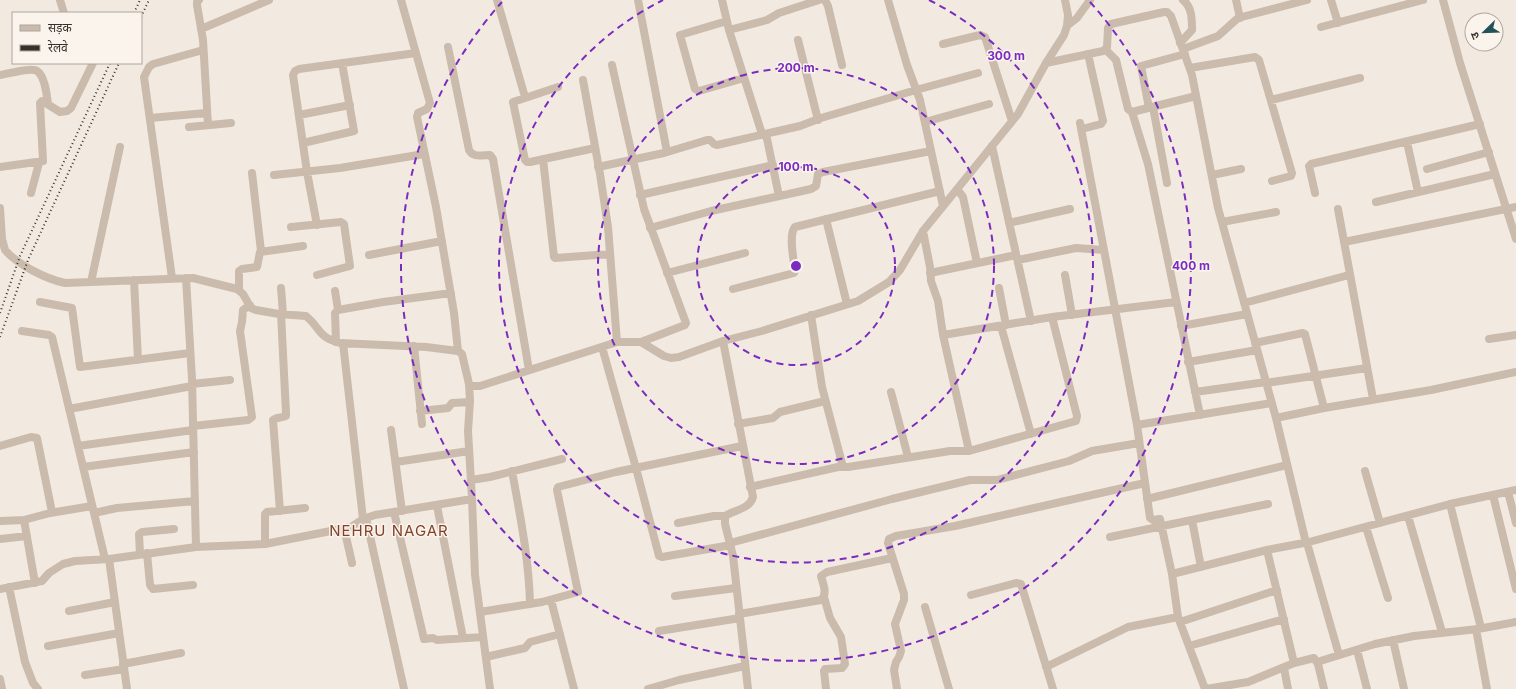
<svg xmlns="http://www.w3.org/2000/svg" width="1516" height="689" font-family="Inter,'Noto Sans Devanagari',sans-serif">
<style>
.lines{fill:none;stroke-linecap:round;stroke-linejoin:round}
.minor{stroke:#cabbad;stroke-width:8}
.rail{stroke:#38302b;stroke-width:2;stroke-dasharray:1 3;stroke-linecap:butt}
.ring{fill:none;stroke:#7b2cbf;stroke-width:2;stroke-dasharray:7 5}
.labels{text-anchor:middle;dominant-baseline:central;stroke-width:3;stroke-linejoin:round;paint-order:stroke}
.neighbourhood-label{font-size:15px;letter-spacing:1px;fill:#834228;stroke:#faf4ed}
.centre{fill:#7b2cbf;stroke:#faf4ed;stroke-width:2}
.ring-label{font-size:12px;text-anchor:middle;font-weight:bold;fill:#7b2cbf;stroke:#faf4ed;stroke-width:3;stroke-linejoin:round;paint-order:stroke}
</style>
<rect width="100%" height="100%" fill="#f2eae0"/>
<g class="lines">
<!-- minor -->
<path class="minor" d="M60,0l4,13
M199,0l-2,2v3l6,35 5,85
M401,0l29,103 -3,6 -9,4 -1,4 19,90 18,106 4,38
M497,0l28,97
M638,0l29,152
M722,0l7,30 33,104
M825,0l3,6 14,59
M888,0l19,65 13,35 23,106
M1236,0l4,18
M1331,0l7,23
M1443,0l17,63 56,176
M727,21l-47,14 15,54 4,2 45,-13
M1067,26l10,-8 13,-18
M1321,27l102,-27
M201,29l68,-29
M729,30l38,-10 12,-7 40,-13
M798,40l20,80
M1180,43l12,-13c0,-11 0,-23 -9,-30
M943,44l37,-9 5,2 27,84
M448,47l21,103c4,8 13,5 21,5l3,4 36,211
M1105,49l11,11 12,49 4,3
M1183,49l35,-13 20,-18 69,-18
M1046,63l57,-12 4,-3 1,-20 3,-4 53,-12h3l4,4 21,59 26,133 58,210 30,125
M612,65l32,144 42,114 -1,2 -44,17
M1190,68l65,-11 4,3 33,113 -1,3 -19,5
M0,75c8,-1 31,-8 37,-4 8,5 10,25 11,33
M583,80l17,94 8,53 9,115
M558,87l-45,15 12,58 2,2h3l65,-14
M1196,96l-64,16 16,52 52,251
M1271,100l89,-22
M1153,107l14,76
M1149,108l-8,-42 44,-12
M299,115l51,-10
M150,118l56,-5
M925,122l64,-18
M189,127l42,-4
M1082,129l19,-5 2,-3 -15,-67
M766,134l13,62
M1407,142l11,50
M303,143l51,-12 -12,-68
M992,146l39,175
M543,159l11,98 1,1 55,-4
M0,167l43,-6 -3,-58 2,-2 2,1 16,10 7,-1 4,-3 22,-45
M598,167l66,-14 43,-13h3l4,4 3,1 83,-19 21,-8 95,-28 62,-17
M1427,169l62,-17
M252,173l9,78
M274,175l66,-7 84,-14
M1212,175l29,-6
M957,189l6,8 14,66
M31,193l8,-30
M1315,193l-6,-27 2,-2 169,-40
M640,195l133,-30
M1376,202l119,-28
M0,208l2,31 3,11c13,15 41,29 60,33l128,-5 44,11 6,5 8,14 5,2 23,4 27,2c16,13 10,20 34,27l86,4 32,4 4,3 7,30 5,2h6l137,-44h24l23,14 7,2 8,-1 44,-16 39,-10 96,-30 31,-19 11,-12 23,-39 95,-117 28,-51 18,-28 3,-9 1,-11 -3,-15
M1338,209l35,190
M826,219l21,85
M1222,222l54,-10
M1009,223l61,-14
M317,225l-10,-53 -14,-97 2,-4 4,-2 117,-16
M291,227l50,-5 3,2 6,42 -33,9
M650,228l61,-17 100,-22 5,-3 2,-12 5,-2 108,-21
M923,231l7,36 1,14 7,20 5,34 26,116
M1344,242l172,-35
M369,255l73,-14
M1018,260l58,-12 28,2
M667,273l78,-20
M930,273l86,-18
M1065,275l7,40
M172,278l-28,-201 5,-10 4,-3 50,-14
M186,278l6,101 4,168
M134,280l4,80
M91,282l29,-135
M281,288l2,26
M999,288l7,37
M733,289l61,-16 1,-2c-1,-11 -7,-36 0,-44l145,-36
M239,290v-19l3,-2 15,-2 3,-15 43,-6
M335,291l3,19
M40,302l32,6 8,59 110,-14
M1244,303l105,-28
M811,315l11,72 21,80
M1001,326l30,108
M1181,326l66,-12
M22,331l27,4 3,2 53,222
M943,335l109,-18 124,-15
M1489,339l27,-4
M723,341l30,156c-3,12 -19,13 -28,19v8l8,32 15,133
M336,342l-1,-29 3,-3 45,-8 68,-9
M343,343l20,176
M1255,343l48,-10 2,1 19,74
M414,346l8,78
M602,347l34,121 23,88 3,1 69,-12
M1188,362l69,-12
M1266,383l101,-15
M192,384l38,-4
M891,392l17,65
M1195,392l71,-10
M69,409l123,-23
M420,411l28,-3 4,-5 18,-1
M1276,418l48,-10 107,-18 85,-18
M738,424l35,-6 7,-6 45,-11
M1137,425l135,-22
M193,426l55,-6 4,-3 -12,-86 2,-9 1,-12 7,-5
M391,430l11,81
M0,446l31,-9 6,1 15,74
M78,446l115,-16
M396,462l73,-11
M83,467l111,-15
M512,471c8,44 17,88 18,133
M1365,471l15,52
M471,480l19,-3 72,-18
M750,487l88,-20h10l102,-16h19l107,-30 1,-5 -25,-99
M1508,492l8,31
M1493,495l23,94
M472,499l3,76 15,114
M1147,499l140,-34
M1450,504l31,124
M437,506l26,132
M280,511l-7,-91c3,-3 9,-2 13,-4v-3l-5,-99
M394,512l30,127 9,-1 4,2 46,-3
M94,513l23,-5 78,-7
M1408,516l34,116
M366,518l38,171
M24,520l11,63
M1192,520l9,47
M0,521l24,-1 26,-7 42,-7
M678,523l36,-7h11
M1366,527l22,71
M344,528l8,35
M1110,537l158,-33
M0,539l27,-3
M730,543l162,-44 78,-19h27l72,-19 23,-10 47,-8
M1307,543l32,112
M265,544v-30l2,-2 38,-4
M1267,550l27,113
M147,553l3,32 3,4 40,-4
M140,554l-1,-20 3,-2 32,-3
M109,559l18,130
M1172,574l95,-24 42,-8 141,-38 66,-14
M9,587l16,75 8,21 5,6
M0,589l42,-8 7,-8 14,-9 12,-3 34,-2 87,-12 69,-3 86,-17 12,-8 12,-4 97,-16 -4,-68 2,-30 -1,-17
M971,595l45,-12 5,1 32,105
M675,596l61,-8
M824,597l6,21 11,19 4,27 -3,4 -17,1 -1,2 2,18
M551,600l23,89
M925,607l24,82
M69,611l46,-9
M480,612l62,-10 36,-10 -21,-102 1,-3 58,-15 126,-26
M739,614l82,-14c7,-6 2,-16 0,-24l6,-4 65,-14
M1178,617l27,72
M1180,622l97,-32
M1476,629l11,60
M659,631l81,-13
M1393,640l11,49
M48,646l71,-13
M1189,646l95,-27
M1357,650l10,39
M486,657l39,-9 5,-6 30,-8
M1317,662l58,-18 39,-8 64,-7 38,-7
M123,664l58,-11
M1046,667l82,-40 50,-10 -6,-43 -12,-55 -7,1 -3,-2 -13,-93 -57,-302
M1284,668l4,21
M85,675l39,-6
M0,679l2,10
M648,689l31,-9 66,-14
M897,689l-3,-19 2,-8 3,-5 2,-6 -6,-27 9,-24v-6l-16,-51 1,-4 7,-3 59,-10 190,-43
M1206,689l42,-7 46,-19 20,-5 4,6 6,25"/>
<!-- rail -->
<path class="rail" d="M134,13l6,-13
M141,17l8,-17
M0,313l20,-57 90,-193
M0,337l28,-77 91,-197"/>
</g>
<!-- distance rings -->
<g class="ring">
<circle cx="796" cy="266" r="99"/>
<circle cx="796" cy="266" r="198"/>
<path d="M929 0A297 297 0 1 1 663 0"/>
<path d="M1090 2A395 395 0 1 1 502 2"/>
</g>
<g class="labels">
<!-- neighbourhood labels -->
<g class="neighbourhood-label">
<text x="389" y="530">NEHRU NAGAR</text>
</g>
</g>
<circle cx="796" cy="266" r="6" class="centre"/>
<g class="ring-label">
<text x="1006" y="60">300 m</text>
<text x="796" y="72">200 m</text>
<text x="796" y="171">100 m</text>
<text x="1191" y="270">400 m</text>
</g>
<!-- legend -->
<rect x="12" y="12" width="130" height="52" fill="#faf4ed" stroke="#aca69f"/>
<rect x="20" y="25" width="20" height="6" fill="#cabbad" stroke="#aca69f"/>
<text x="48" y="32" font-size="12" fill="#38302b">सड़क</text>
<rect x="20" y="45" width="20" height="6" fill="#38302b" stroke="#aca69f"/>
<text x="48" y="52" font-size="12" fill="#38302b">रेलवे</text>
<!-- north arrow -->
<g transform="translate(1484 32) rotate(247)"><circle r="19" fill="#faf4ed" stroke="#aca69f"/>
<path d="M0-3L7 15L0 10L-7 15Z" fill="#225258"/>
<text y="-6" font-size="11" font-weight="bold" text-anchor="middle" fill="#38302b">उ</text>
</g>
</svg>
